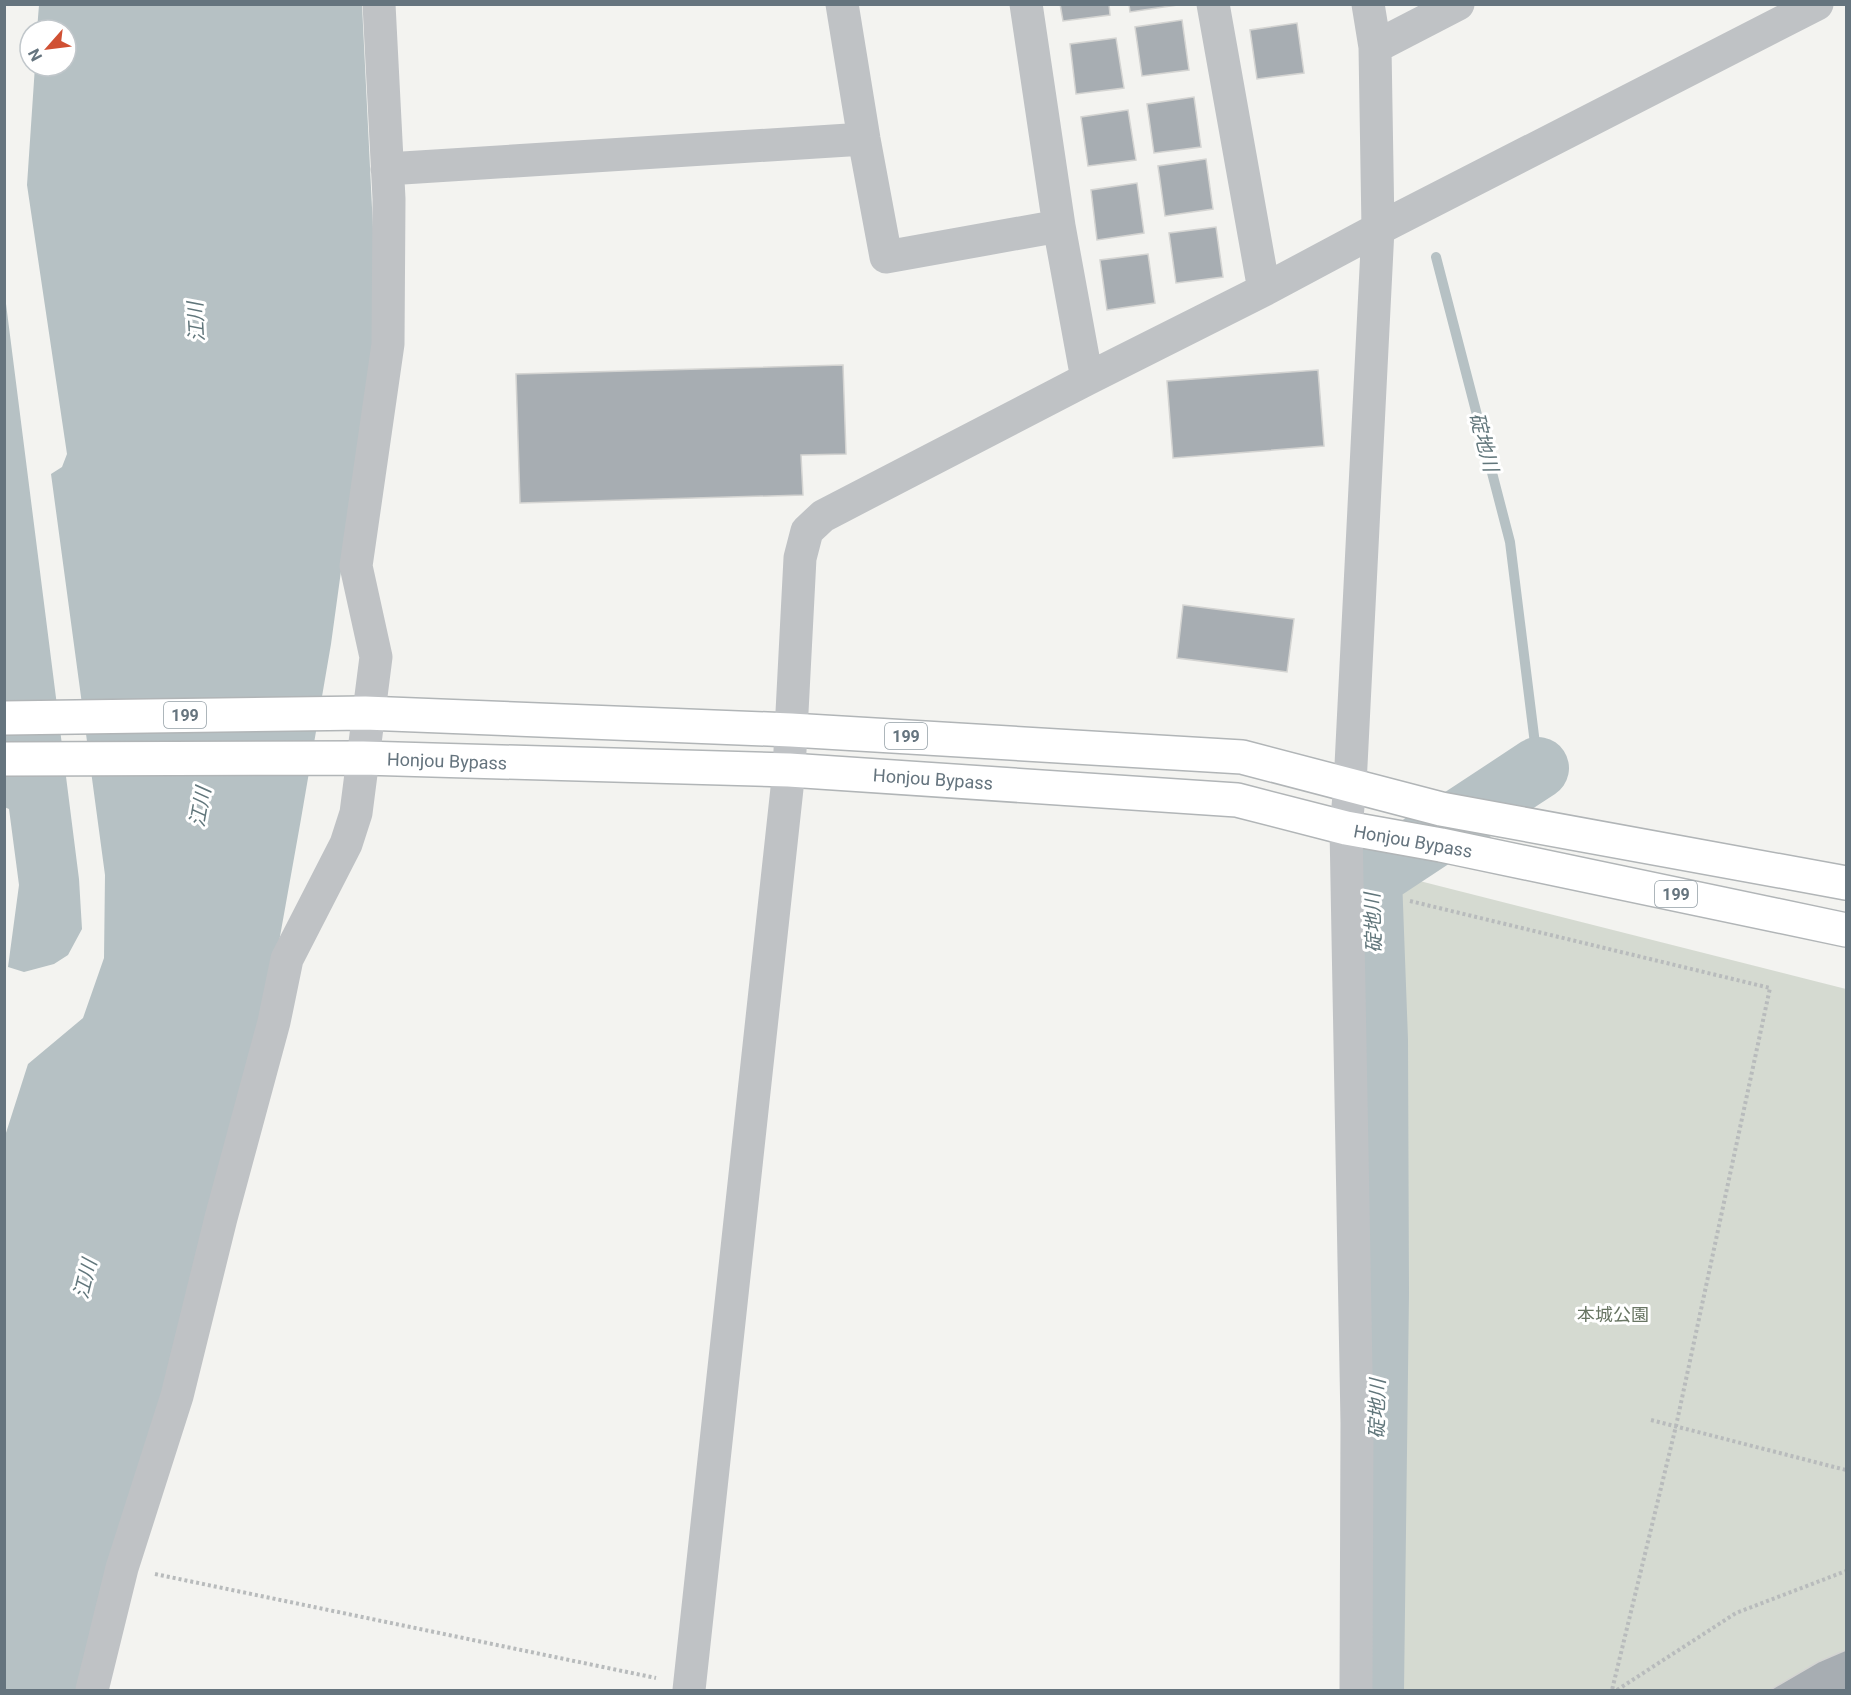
<svg xmlns="http://www.w3.org/2000/svg" width="1851" height="1695" font-family="Roboto,'Noto Sans JP',sans-serif">
<style>
.green{fill:#d5dad1}
.water{fill:#b6c1c4}
.lines{fill:none;stroke-linecap:round;stroke-linejoin:round}
.stream{stroke:#b6c1c4;stroke-width:10}
.river{stroke:#b6c1c4;stroke-width:62}
.building{fill:#a7adb2;stroke:#d4d4d2;stroke-width:1.5}
.highway-casing{stroke:#b1b5b7;stroke-width:36}
.path{stroke:#b8bbbc;stroke-width:4;stroke-dasharray:3 3;stroke-linecap:butt}
.minor{stroke:#bfc2c5;stroke-width:33}
.highway{stroke:#fff;stroke-width:33}
.labels{text-anchor:middle;dominant-baseline:central;stroke-width:6;stroke-linejoin:round;paint-order:stroke}
.shield{fill:#fff;stroke:#939ea5;stroke-width:1.5}
.shield-label{font-size:16px;font-weight:bold;fill:#65747e}
.street-label{font-size:18px;fill:#65747e;stroke:#fff}
.park-label{font-size:18px;fill:#687563;stroke:#fff}
.water-label{font-size:20px;font-style:italic;fill:#61767b;stroke:#fff}
</style>
<rect width="100%" height="100%" fill="#f3f3f0"/>
<!-- green -->
<path class="green" d="M1396,875l450,114v701h-467l1,-796z"/>
<!-- water -->
<path class="water" d="M39,5h323l15,304 -46,335 -30,175 -22,123 -112,437 -90,311h-72v-554l23,-72 55,-46 21,-60 1,-83 -54,-401 11,-7 5,-13 -40,-269 8,-119h31v-36h-29z
M4,288l75,591 3,50 -14,26 -14,9 -30,8 -16,-5 11,-82 -10,-76 -5,-2z"/>
<g class="lines">
<!-- stream -->
<path class="stream" d="M1436,257l74,285 28,226"/>
<!-- river -->
<path class="river" d="M1373,1690l5,-397 -1,-253 -6,-162 167,-110"/>
</g>
<!-- building -->
<path class="building" d="M1060,4h49l1,11 -47,6z
M1129,4h48v1l-47,7z
M1182,20l7,50 -47,6 -7,-49z
M1297,23l7,50 -47,6 -7,-49z
M1116,38l8,50 -48,6 -6,-50z
M1194,97l7,50 -47,6 -7,-49z
M1128,110l8,50 -48,6 -7,-49z
M1206,159l7,50 -48,7 -7,-50z
M1137,183l7,50 -47,7 -6,-50z
M1216,227l7,50 -47,6 -7,-50z
M1148,254l7,49 -48,7 -7,-50z
M843,365l3,89 -45,1 2,40 -283,8 -4,-129z
M1318,370l6,76 -151,12 -6,-77z
M1183,605l111,14 -7,53 -110,-14z
M1846,1650v40h-76l48,-28z"/>
<g class="lines">
<!-- highway casing -->
<g class="highway-casing">
<path id="highway" d="M4,718l361,-5 426,17 451,27 199,52 405,74
M4,759l359,-1 426,12 448,30 109,28 95,17 405,85"/>
</g>
<!-- path -->
<path class="path" d="M1410,901l360,87 -94,438 -64,264
M1651,1420l195,50
M155,1574l501,104
M1617,1690l119,-77 110,-42"/>
<!-- minor -->
<path class="minor" d="M842,4l22,135 22,118 173,-31
M1026,4l33,222 28,153
M1213,4l51,286
M1375,47l83,-43
M387,169l477,-30
M92,1690l30,-122 55,-172 44,-178 53,-196 13,-63 59,-115 10,-31 20,-156 -20,-91 32,-222 1,-145 -10,-195
M689,1690l100,-920 11,-212 7,-27 16,-15 264,-137 177,-89 114,-61 -3,-182 -7,-43
M1356,1690l1,-267 -11,-595 4,-43 28,-556 439,-225"/>
<!-- highway -->
<use href="#highway" class="highway"/>
</g>
<g class="labels">
<!-- shield labels -->
<g class="shield">
<rect x="164" y="702" width="42" height="26" rx="4.5"/>
<rect x="885" y="723" width="42" height="26" rx="4.5"/>
<rect x="1655" y="881" width="42" height="26" rx="4.5"/>
</g>
<g class="shield-label">
<text x="185" y="715">199</text>
<text x="906" y="736">199</text>
<text x="1676" y="894">199</text>
</g>
<!-- street labels -->
<g class="street-label">
<text transform="translate(447 761) rotate(2)">Honjou Bypass</text>
<text transform="translate(933 779) rotate(4)">Honjou Bypass</text>
<text transform="translate(1413 841) rotate(10)">Honjou Bypass</text>
</g>
<!-- park labels -->
<g class="park-label">
<text x="1613" y="1314">本城公園</text>
</g>
<!-- water labels -->
<g class="water-label">
<text transform="translate(196 322) rotate(-93)">江川</text>
<text transform="translate(1484 442) rotate(75)">碇地川</text>
<text transform="translate(200 807) rotate(-80)">江川</text>
<text transform="translate(1373 923) rotate(-92)">碇地川</text>
<text transform="translate(85 1279) rotate(-76)">江川</text>
<text transform="translate(1377 1409) rotate(-89)">碇地川</text>
</g>
</g>
<!-- border -->
<rect width="1851" height="1695" fill="none" stroke="#65747e" stroke-width="12"/>
<!-- north arrow -->
<g transform="translate(48 48) rotate(242)"><circle r="28" fill="#ffffff" stroke="#c1c7cb" stroke-width="1.5"/>
<path d="M0-4.5L10 22L0 15L-10 22Z" fill="#d05033"/>
<text y="-9" font-size="16" font-weight="bold" text-anchor="middle" fill="#65747e">N</text>
</g>
</svg>
